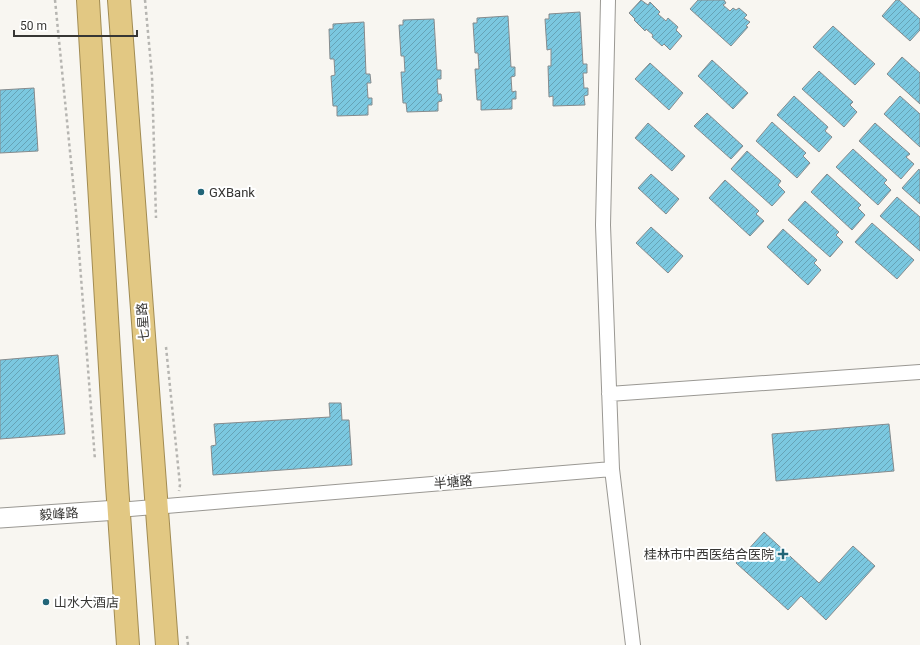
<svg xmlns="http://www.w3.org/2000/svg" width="920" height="645" font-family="Roboto,'Noto Sans SC',sans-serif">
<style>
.building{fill:url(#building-hatch);stroke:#868b8d}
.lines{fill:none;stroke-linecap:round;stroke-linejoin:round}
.minor-casing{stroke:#9a9893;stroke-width:16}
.secondary-casing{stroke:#9a9893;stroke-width:21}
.trunk-casing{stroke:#a28c53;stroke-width:24}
.path{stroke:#b6b5b1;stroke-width:2.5;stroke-dasharray:3 3;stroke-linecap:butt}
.minor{stroke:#fff;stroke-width:14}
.secondary{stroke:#fff;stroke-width:19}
.trunk{stroke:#e2c883;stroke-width:22}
.poi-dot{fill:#226578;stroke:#fff;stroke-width:1.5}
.labels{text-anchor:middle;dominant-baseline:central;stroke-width:4;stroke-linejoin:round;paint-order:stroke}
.poi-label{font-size:13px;fill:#373634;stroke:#fff;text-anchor:start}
.street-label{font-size:13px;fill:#373634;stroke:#fff}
</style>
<defs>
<pattern id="building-hatch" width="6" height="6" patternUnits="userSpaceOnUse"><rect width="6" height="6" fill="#7bc8e0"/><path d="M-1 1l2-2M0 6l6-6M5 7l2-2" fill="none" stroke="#66a3b6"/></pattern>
</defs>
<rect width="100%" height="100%" fill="#f8f6f1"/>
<!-- building -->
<path class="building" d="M641,0l7,5 2,-3 10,10 -2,2 8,7 2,-3 10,9 -2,3 6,6 -12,14 -6,-6 -2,2 -10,-9 1,-2 -7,-6 -1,2 -11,-11 1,-1 -6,-6z
M698,0h26l2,3 -3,2 7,6 3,-3 3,2 3,-2 8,7 -3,3 6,4 -4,4 2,1 -17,19 -41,-37z
M896,0h3l21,19v11l-10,11 -28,-25z
M580,12l3,52h4v9h-4l1,15h4v7l-4,1 1,9 -32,1v-10l-4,1 -1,-31h3v-17l-4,1 -2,-31h4v-5z
M508,16l3,51h4v9l-4,1 1,15 4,-1v8h-4v10l-31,1v-10h-4l-2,-31h4l-1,-16h-3l-2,-30h4v-5z
M434,19l3,51h4v9h-4l1,15h3l1,7 -4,1v9l-31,1 -1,-9h-3l-2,-31h4l-1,-16h-3l-2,-31h4v-5z
M364,22l2,52h4l1,9h-4l1,15h4v7h-4v10l-31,1v-10h-4l-2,-30 4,-1 -1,-16h-4l-1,-30h4v-5z
M833,26l42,38 -20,21 -42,-38z
M902,57l18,16v31l-33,-30z
M712,60l36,33 -15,16 -35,-33z
M650,63l33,30 -14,17 -34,-31z
M819,71l34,31 -3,3 7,7 -13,15 -42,-38z
M34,88l4,63 -38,2v-63z
M794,96l34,31 -3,4 7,6 -13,15 -42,-37z
M900,96l20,18v33l-36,-33z
M707,113l36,33 -12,13 -37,-33z
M772,122l34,31 -3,3 7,7 -13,15 -41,-37z
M648,123l37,33 -13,15 -37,-33z
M875,123l35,31 -4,3 8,7 -13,15 -42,-38z
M853,149l34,31 -3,3 7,7 -13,15 -42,-38z
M747,151l34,30 -3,4 7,7 -13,14 -41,-37z
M919,169l1,2v33l-18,-16z
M651,174l28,25 -13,15 -28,-26z
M827,174l34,31 -3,3 7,7 -13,15 -41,-38z
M725,180l34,31 -3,3 8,7 -14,15 -41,-38z
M897,197l23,20v34l-40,-35z
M805,201l34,31 -3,3 7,7 -13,15 -42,-37z
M872,223l42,37 -17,19 -42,-37z
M651,227l32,29 -15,17 -32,-30z
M783,229l34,31 -3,3 7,7 -13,15 -41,-38z
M58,355l7,79 -65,5v-79z
M329,403h12l1,17h7l3,45 -139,10 -2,-29 5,-1 -2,-21 116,-7z
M889,424l5,47 -118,10 -4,-47z
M764,532l55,51 34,-37 22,20 -49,54 -25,-24 -13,14 -52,-47z"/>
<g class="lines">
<!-- minor casing -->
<g class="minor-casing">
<path id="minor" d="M608,0l-5,225 9,244
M609,394l311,-22
M118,510l494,-41 21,176"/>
</g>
<!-- secondary casing -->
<g class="secondary-casing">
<path id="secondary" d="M0,518l118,-8"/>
</g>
<!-- trunk casing -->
<g class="trunk-casing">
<path id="trunk" d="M88,0l29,485 11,160
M119,0l48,645"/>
</g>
<!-- path -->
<path class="path" d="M55,0l21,212 19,248
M145,0l7,76 4,142
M166,347l14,138 -1,6
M187,636l1,9"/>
<!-- minor -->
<use href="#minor" class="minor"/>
<!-- secondary -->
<use href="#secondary" class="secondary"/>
<!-- trunk -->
<use href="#trunk" class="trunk"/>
</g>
<!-- markers -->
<g class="poi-dot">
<circle cx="201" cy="192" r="4"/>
<path d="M781 548h4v4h4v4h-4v4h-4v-4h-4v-4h4z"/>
<circle cx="46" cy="602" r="4"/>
</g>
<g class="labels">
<!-- poi labels -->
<g class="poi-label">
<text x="209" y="192">GXBank</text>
<text x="774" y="554" text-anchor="end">桂林市中西医结合医院</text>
<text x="54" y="602">山水大酒店</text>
</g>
<!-- street labels -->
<g class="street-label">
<text transform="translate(143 322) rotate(-94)">七星路</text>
<text transform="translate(453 482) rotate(-5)">半塘路</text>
<text transform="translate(59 514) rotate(-4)">毅峰路</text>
</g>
</g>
<!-- scale -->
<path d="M14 30v6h123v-6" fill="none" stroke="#373634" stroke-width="2"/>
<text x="20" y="30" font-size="12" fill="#373634" stroke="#ffffff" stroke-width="3" paint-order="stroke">50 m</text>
</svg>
